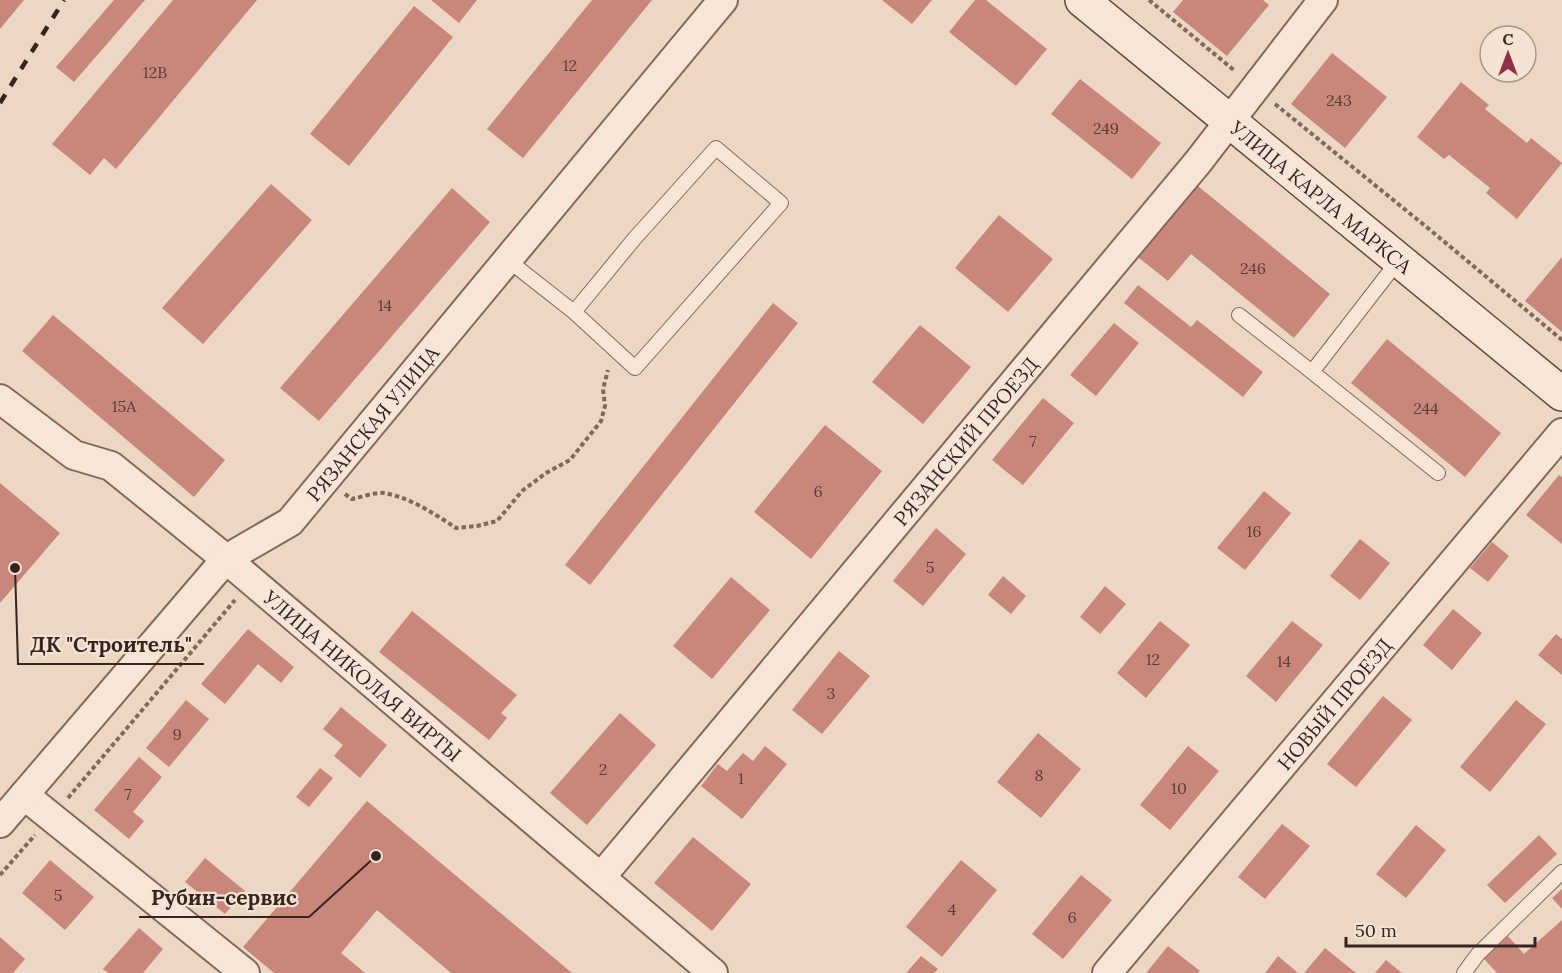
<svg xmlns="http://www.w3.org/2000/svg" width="1562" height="973" font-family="Lora,serif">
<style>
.building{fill:#c9877c}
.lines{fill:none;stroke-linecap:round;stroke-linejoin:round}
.lane-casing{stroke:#86675b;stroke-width:16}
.street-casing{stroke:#86675b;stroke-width:32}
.secondary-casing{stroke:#68483e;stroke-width:36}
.path{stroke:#86675b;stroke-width:4;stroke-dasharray:4.5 3;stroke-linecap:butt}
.lane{stroke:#f7e5d7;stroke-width:14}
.street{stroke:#f7e5d7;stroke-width:28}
.secondary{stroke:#f7e5d7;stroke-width:33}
.rail{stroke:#37241f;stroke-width:4.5;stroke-dasharray:10 10;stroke-linecap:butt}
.labels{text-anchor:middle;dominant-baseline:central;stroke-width:4.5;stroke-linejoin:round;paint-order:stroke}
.number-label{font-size:16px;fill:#5c3d36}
.street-label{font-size:20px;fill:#37241f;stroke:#f4e2d3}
.leader{fill:none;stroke:#37241f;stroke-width:2}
.callout-dot{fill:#37241f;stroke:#f4e2d3;stroke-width:2}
.callout-label{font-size:21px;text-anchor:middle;font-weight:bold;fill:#37241f;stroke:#f4e2d3;stroke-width:4.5;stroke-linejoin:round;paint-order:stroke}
</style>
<rect width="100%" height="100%" fill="#ecd6c4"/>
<!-- building -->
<path class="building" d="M0,0h24l-24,29z
M114,0h31l-71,82 -18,-15z
M173,0h84l-141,169 -12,-11 -14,17 -38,-31z
M431,0h46l-18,23z
M592,0h60l-129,158 -36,-29z
M882,0h50l-20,24z
M975,0h11l61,49 -31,37 -67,-54z
M1183,0h80l6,5 -42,51 -54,-44z
M414,6l39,31 -104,129 -39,-32z
M1332,53l55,44 -42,51 -54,-44z
M1080,79l81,64 -29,36 -81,-65z
M1461,82l28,23 -4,4 42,34 4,-5 31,25 -45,56 -31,-26 4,-5 -41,-33 -5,4 -27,-22z
M1193,182l137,112 -36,44 -103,-84 -23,27 -34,-27z
M271,184l41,36 -109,124 -41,-36z
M452,188l38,34 -171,199 -39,-33z
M999,215l54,44 -45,53 -53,-44z
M1562,257v75l-37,-31z
M1138,285l53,42 6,-7 66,52 -20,25 -119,-94z
M773,303l25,20 -208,262 -25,-20z
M53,315l172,145 -31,37 -172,-146z
M1114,323l25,20 -43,53 -26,-21z
M920,325l51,42 -48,57 -51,-42z
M1387,339l114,94 -36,44 -114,-94z
M1043,398l31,25 -51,62 -31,-25z
M825,425l57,46 -71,88 -57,-47z
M1559,475l3,2v67l-36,-29z
M0,483l60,50 -60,70z
M1264,491l27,22 -46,57 -28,-22z
M936,528l30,26 -43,52 -30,-25z
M1360,539l30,24 -30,37 -30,-24z
M1492,542l17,14 -21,26 -18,-14z
M1003,576l23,20 -15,18 -23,-19z
M731,577l39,33 -58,69 -39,-33z
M1105,586l21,18 -26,30 -20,-17z
M1453,609l29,24 -30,37 -29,-25z
M412,611l105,84 -16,18 6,5 -18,22 -110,-88z
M1160,621l30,24 -44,53 -29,-25z
M1292,621l31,24 -47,57 -30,-26z
M248,629l46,38 -13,16 -23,-19 -33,40 -24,-20z
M1556,634l6,5v36l-24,-20z
M839,651l31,25 -48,58 -30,-24z
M1383,696l29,24 -56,67 -29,-23z
M186,700l23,19 -40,48 -23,-19z
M1516,700l30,24 -56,68 -30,-25z
M341,707l46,38 -27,33 -26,-22 9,-11 -20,-16z
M620,713l36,32 -69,80 -37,-32z
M1038,733l43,36 -40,49 -44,-36z
M765,746l22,18 -45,55 -41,-33 17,-22 9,7 16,-18 10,8z
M1188,746l31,25 -49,59 -30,-25z
M139,757l23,20 -29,35 11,9 -15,18 -35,-29z
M320,768l13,10 -24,29 -13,-10z
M367,801l205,172h-121l-74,-63 -36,43 24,20h-91l-31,-26z
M1282,824l28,22 -45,53 -27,-22z
M1416,825l30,25 -40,48 -30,-24z
M1539,835l18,19 -52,49 -18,-18z
M693,837l58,47 -39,47 -58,-48z
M205,858l40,33 -20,23 -40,-32z
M50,860l44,37 -29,33 -43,-37z
M961,860l36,30 -55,67 -36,-30z
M1081,875l31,25 -49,59 -31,-25z
M1562,889v20l-10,-11z
M1562,920v53h-65l-13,-14 24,-23 16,18z
M139,928l24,21 -20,24h-35l-5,-4z
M0,937l25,22 -12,14h-13z
M1168,946l32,25 -2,2h-52z
M1325,948l31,25h-52z
M921,956l17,13 -4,4h-28z
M1278,956l20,17h-33z
M1386,960l16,13h-27z"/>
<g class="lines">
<!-- lane casing -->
<g class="lane-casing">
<path id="lane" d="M509,261l65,51 61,-74 81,-90 65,55 -146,165 -61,-56
M1239,315l73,57 86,-111
M1312,372l126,101
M1464,973l14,-19 84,-82"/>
</g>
<!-- street casing -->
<g class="street-casing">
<g id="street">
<path id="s1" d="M0,399l74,56 37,11 115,93 487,414"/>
<path d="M24,795l221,178"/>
<path id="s2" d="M0,823l226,-264 64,-37 433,-522"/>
<path id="s3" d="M601,877l597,-715 125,-162"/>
<path id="s4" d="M1107,973l455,-540"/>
</g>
</g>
<!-- secondary casing -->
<g class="secondary-casing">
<g id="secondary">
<path id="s5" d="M1082,0l480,394"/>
</g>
</g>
<!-- path -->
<path class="path" d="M1149,0l86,71
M1275,104l154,125 133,111
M345,494l7,5c10,-2 23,-7 32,-6 25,4 51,21 72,35l21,-2 20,-5 25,-30 24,-18 24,-13 31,-39 4,-15 -2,-17 5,-19
M68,798l167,-198
M0,875l35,-40"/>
<!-- lane -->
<use href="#lane" class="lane"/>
<!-- street -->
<use href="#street" class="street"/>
<!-- secondary -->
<use href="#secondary" class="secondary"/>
<!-- rail -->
<path class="rail" d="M0,103l64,-103"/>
</g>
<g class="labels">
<!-- number labels -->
<g class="number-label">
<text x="570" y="65">12</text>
<text x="155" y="72">12В</text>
<text x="1339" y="100">243</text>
<text x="1106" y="128">249</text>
<text x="1253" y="268">246</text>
<text x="385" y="305">14</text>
<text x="124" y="406">15А</text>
<text x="1426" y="408">244</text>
<text x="1033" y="441">7</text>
<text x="818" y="491">6</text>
<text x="1254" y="531">16</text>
<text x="930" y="567">5</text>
<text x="1153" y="659">12</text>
<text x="1284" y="661">14</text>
<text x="831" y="693">3</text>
<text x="177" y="734">9</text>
<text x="603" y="769">2</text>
<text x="1039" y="775">8</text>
<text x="741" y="778">1</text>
<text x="1179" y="788">10</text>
<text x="128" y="794">7</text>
<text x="58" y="895">5</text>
<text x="952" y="909">4</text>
<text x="1072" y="917">6</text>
</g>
<!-- street labels -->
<g class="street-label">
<text stroke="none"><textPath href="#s5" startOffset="310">УЛИЦА КАРЛА МАРКСА</textPath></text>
<text stroke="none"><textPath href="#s2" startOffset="550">РЯЗАНСКАЯ УЛИЦА</textPath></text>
<text stroke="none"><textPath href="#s3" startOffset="568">РЯЗАНСКИЙ ПРОЕЗД</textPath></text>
<text stroke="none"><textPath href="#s1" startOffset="459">УЛИЦА НИКОЛАЯ ВИРТЫ</textPath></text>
<text stroke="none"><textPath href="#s4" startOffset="352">НОВЫЙ ПРОЕЗД</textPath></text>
</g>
</g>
<!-- callouts -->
<path class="leader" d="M15 568L18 664H204M376 856L309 917H139"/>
<g class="callout-dot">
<circle cx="15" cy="568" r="6"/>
<circle cx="376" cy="856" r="6"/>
</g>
<g class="callout-label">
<text x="111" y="652">ДК "Строитель"</text>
<text x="224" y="905">Рубин-сервис</text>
</g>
<!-- north arrow -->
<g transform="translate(1508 54)"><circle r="28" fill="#f4e2d3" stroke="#a8968b" stroke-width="1.5"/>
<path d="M0-4.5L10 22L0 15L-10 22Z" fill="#932e49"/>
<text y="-9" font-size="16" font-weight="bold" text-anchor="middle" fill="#37241f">С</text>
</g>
<!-- scale -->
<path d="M1346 937v9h189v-9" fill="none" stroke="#37241f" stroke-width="3"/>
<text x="1355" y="937" font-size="18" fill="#37241f" stroke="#f4e2d3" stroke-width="4.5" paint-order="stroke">50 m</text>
</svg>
